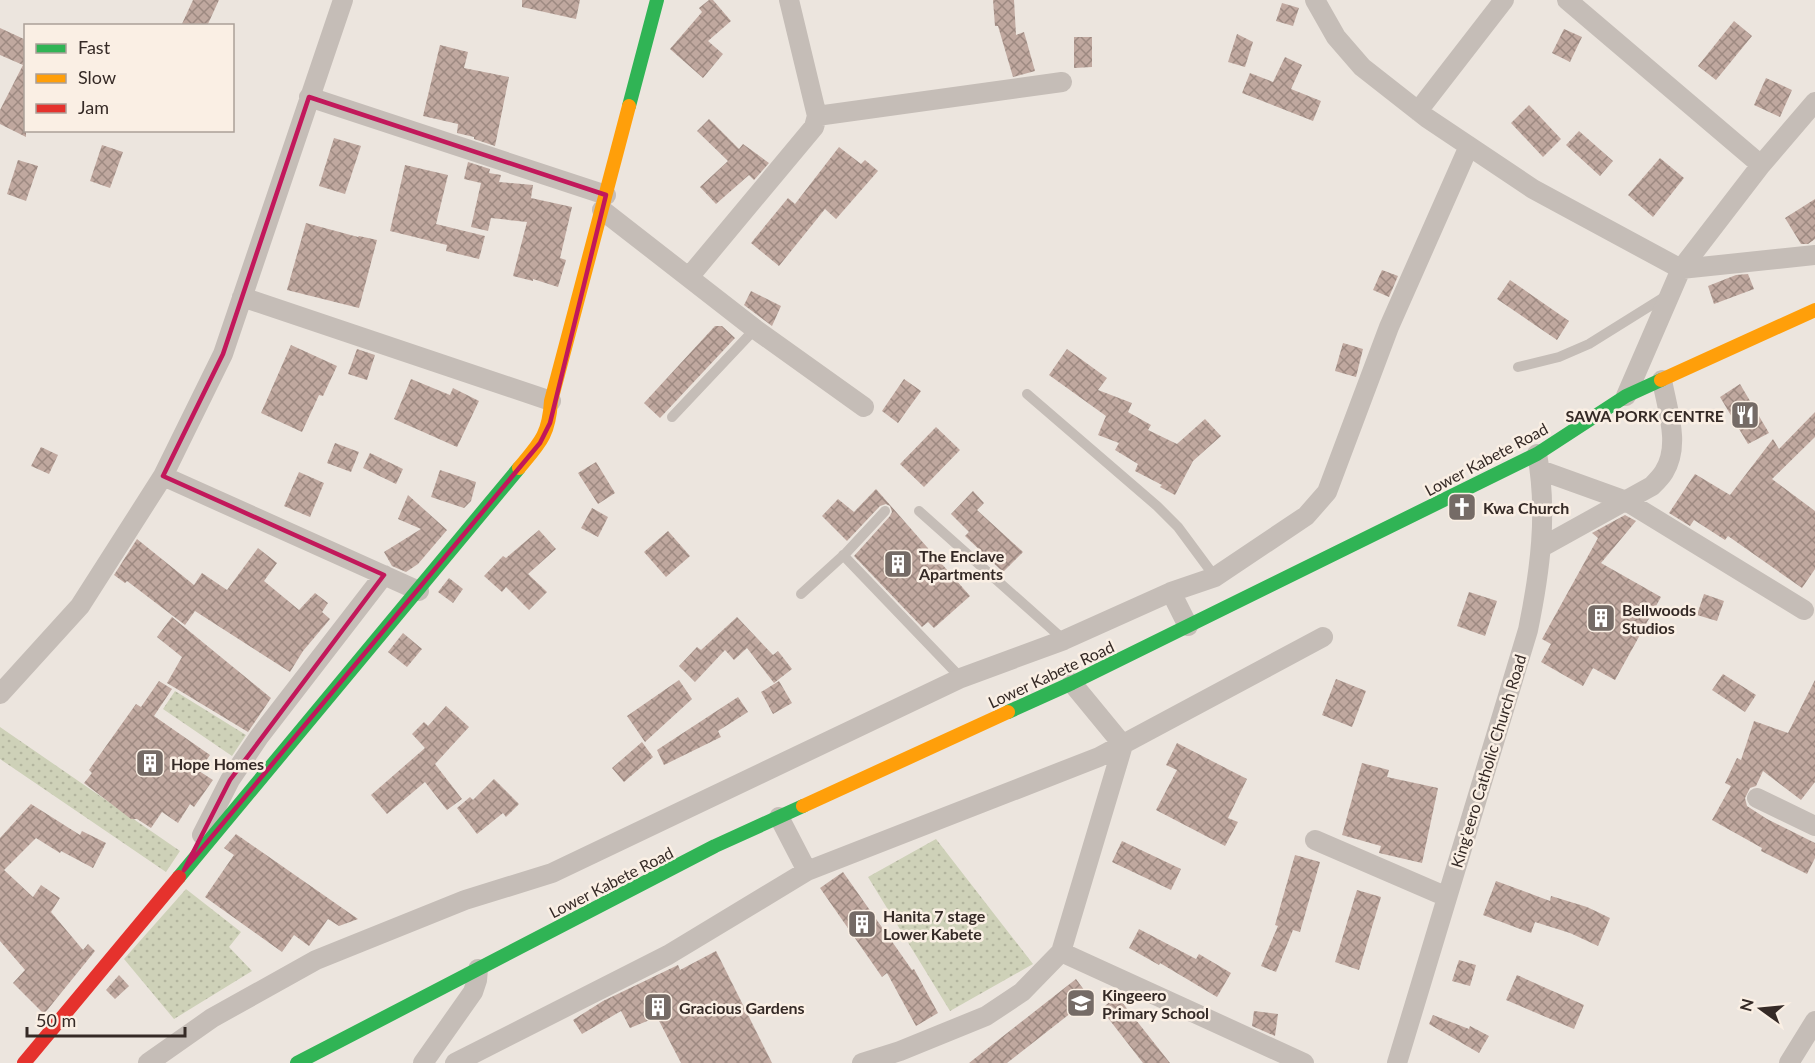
<svg xmlns="http://www.w3.org/2000/svg" width="1815" height="1063" font-family="Lato,sans-serif">
<style>
.grass{fill:url(#grass-dots)}
.building{fill:url(#building-cross-hatch)}
.lines{fill:none;stroke-linecap:round;stroke-linejoin:round}
.lane{stroke:#c5bdb7;stroke-width:10}
.street{stroke:#c5bdb7;stroke-width:20}
.fast{stroke:#30b455;stroke-width:14}
.slow{stroke:#ff9f0a;stroke-width:14}
.jam{stroke:#e5322d;stroke-width:14}
.marked{fill:none;stroke:#c2185b;stroke-width:4.5;stroke-linejoin:round}
.labels{text-anchor:middle;dominant-baseline:central;stroke-width:5;stroke-linejoin:round;paint-order:stroke}
.poi-label{font-size:16px;font-weight:bold;fill:#352a26;stroke:#faefe4;text-anchor:start}
.street-label{font-size:16px;fill:#352a26;stroke:#faefe4}
</style>
<defs>
<pattern id="grass-dots" width="8" height="8" patternUnits="userSpaceOnUse" patternTransform="scale(1.5)"><rect width="8" height="8" fill="#ced1b8"/><path d="M2 2h.1M6 6h.1" fill="none" stroke="#b2b49e" stroke-width="1.8" stroke-linecap="round"/></pattern>
<pattern id="building-cross-hatch" width="8" height="8" patternUnits="userSpaceOnUse" patternTransform="scale(1.5)"><rect width="8" height="8" fill="#c0a89f"/><path d="M0 0l8 8M0 8l8-8" fill="none" stroke="#9d8981"/></pattern>
</defs>
<rect width="100%" height="100%" fill="#ece5de"/>
<!-- grass -->
<path class="grass" d="M175,691l71,44 -14,21 -69,-47z
M0,727l180,124 -14,21 -166,-113z
M936,839l97,125 -83,47 -82,-134z
M186,889l55,43 -12,15 23,24 -78,48 -50,-60z"/>
<!-- building -->
<path class="building" d="M193,0h26l-12,26h-26z
M522,0h58l-4,19 -54,-12z
M709,0h4l18,21 -23,20 15,13 -20,24 -33,-29 32,-37 -3,-4z
M993,0h21l2,35 8,-3 11,39 -22,6 -15,-51h-3z
M1282,3l17,5 -6,18 -17,-5z
M1734,21l18,15 -36,44 -18,-14z
M0,28l26,12v97l-26,-13v-14l23,-45 -23,-10z
M1564,29l18,8 -12,25 -18,-9z
M1237,34l16,8 -8,25 -17,-5z
M1074,37h18v30l-18,1z
M440,45l28,7 -4,16 45,9 -14,69 -21,-7v-2l-17,-4 1,-9 -35,-8z
M1285,57l17,8 -11,24 30,12 -8,20 -71,-28 8,-20 23,9z
M1766,78l26,12 -12,27 -26,-12z
M1529,105l32,34 -18,18 -32,-34z
M709,119l30,30 4,-5 26,19 -15,17 -5,-5 -33,29 -16,-17 28,-26 -31,-30z
M1579,131l34,30 -13,15 -34,-31z
M334,138l27,8 -16,48 -26,-8z
M102,145l21,7 -13,36 -20,-7z
M839,147l22,17 4,-4 13,11 -42,48 -11,-10 -46,57 -28,-23 37,-45 7,6z
M1660,158l24,20 -31,39 -25,-22z
M18,160l20,6 -12,35 -19,-7z
M468,162l22,7 -1,4 12,2 -2,7 34,3 -2,13 41,9 -12,51 6,2 -8,27 -25,-8v2l-20,-5 14,-54 -36,-4 -3,13 -17,-4 10,-44 -17,-4z
M405,165l43,10 -12,49 49,12 -6,23 -33,-8 1,-6 -57,-14z
M1815,199v40l-7,5h-7l-16,-26z
M306,223l52,14 1,-1 18,4 -18,68 -72,-18z
M1382,270l16,6 -9,21 -16,-7z
M1748,274l6,15 -40,15 -6,-18 28,-11z
M1510,280l59,41 -12,19 -60,-41z
M751,291l30,15 -9,20 -28,-21z
M715,326h7l13,12 -75,80 -16,-15z
M1343,343l20,6 -7,28 -21,-6z
M291,345l46,21 -14,30 -4,-1 -17,37 -41,-19z
M357,349l18,6 -8,25 -19,-6z
M1067,349l40,29 -9,12 34,13 -4,9 23,13 -3,5 29,14 28,-25 16,17 -28,25 -18,34 -15,-8 2,-2 -27,-14 3,-7 -23,-14 4,-7 -21,-8 8,-19 -57,-41z
M411,379l39,16 3,-7 26,13 -22,46 -63,-28z
M904,379l17,12 -23,32 -16,-12z
M1740,384l29,49 -21,11 -28,-47z
M1815,412v25l-43,42 43,32v58l-13,19 -74,-52 -3,4 -31,-20 -4,6 -21,-13 26,-39 35,21 43,-56 6,10z
M936,427l24,23 -36,37 -24,-23z
M335,443l24,9 -8,20 -24,-9z
M41,447l17,8 -9,19 -18,-8z
M370,453l33,16 -7,15 -33,-16z
M596,462l19,31 -17,11 -20,-31z
M440,470l36,12 -5,19 -7,7 -33,-11z
M299,472l25,11 -14,34 -26,-11z
M876,489l94,107 -36,32 -6,-6 -6,5 -68,-71 36,-40 2,-4 -2,-6 -4,-2 -6,2 -33,35 -25,-25 16,-17 16,13z
M973,491l11,12 -7,7 46,42 -20,20 -38,-36 4,-4 -18,-18z
M408,495l39,35 -29,34 -12,8 -14,-6 -8,-14 37,-23 -23,-10z
M592,508l16,9 -10,20 -17,-9z
M1625,515l11,6 -35,42 60,34 -46,83 -22,-12 -10,18 -42,-24 10,-18 -9,-5 56,-101 -6,-5z
M539,530l17,19 -28,25 19,18 -18,18 -23,-23 -4,5 -18,-16 19,-20 3,2z
M668,531l22,25 -24,21 -22,-25z
M137,539l57,46 8,-12 25,17 31,-42 19,15 -13,18 35,29 16,-17 13,10 -6,9 8,7 -27,32 -13,21 -95,-61 -10,14 -58,-44 -2,2 -11,-8z
M449,578l14,11 -10,14 -15,-11z
M1469,592l28,9 -12,35 -28,-10z
M1704,594l20,7 -7,20 -20,-6z
M172,617l99,81 -23,34 -81,-49 15,-26 -25,-20z
M737,617l36,38 5,-4 14,18 -18,14 -27,-35 -13,12 -9,-10 -30,32 -16,-16 18,-19 4,3z
M403,633l19,16 -15,18 -19,-15z
M1723,674l33,21 -11,17 -33,-22z
M1336,679l30,12 -14,36 -30,-12z
M679,680l13,19 -47,43 -18,-26z
M1815,680v102l-14,18 -38,-29 -7,15 -6,2 -5,10 2,8 20,13 48,24v15l-8,16 -46,-23 1,-3 -50,-28 19,-34 -6,-3 12,-25 4,2 13,-39 34,12z
M159,681l13,8 -18,27 56,39 -11,16 14,9 -19,27 -4,-3 -12,19 -16,-11 -11,16 -14,-9h-6l-47,-36 8,-10 -3,-3 47,-66 5,3z
M779,681l13,22 -19,11 -12,-22z
M738,697l10,15 -30,19 3,6 -57,28 -7,-15z
M446,706l23,21 -34,37 27,35 -15,11 -22,-28 -38,32 -16,-19 54,-47 -13,-14 12,-12 4,4z
M642,742l11,15 -29,25 -12,-14z
M1177,743l70,36 -19,39 10,4 -13,24 -69,-36 21,-40 -11,-5z
M1362,763l27,7 -2,7 51,11 -16,75 -43,-10 2,-7 -39,-11z
M494,779l25,25 -13,13 -3,-4 -26,21 -20,-26 13,-11 3,3z
M31,804l49,31 2,-4 24,12 -13,25 -32,-17 -1,2 -24,-15 -32,32 29,27 8,-12 19,13 -9,14 32,38 5,-6 7,7 -51,63 -31,-31 12,-13 -25,-29v-103z
M236,834l122,85 -19,7 -11,-7 -19,27 -15,-11 -12,17 -77,-55 29,-42 -10,-7z
M1122,841l59,28 -10,21 -59,-28z
M1295,855l25,7 -20,70 -7,-2 -17,42 -15,-6 17,-40 -3,-1z
M843,872l69,98 2,-1 24,44 -22,13 -29,-53 -5,4 -62,-89z
M1496,881l54,20 1,-5 36,11 23,11 -12,28 -28,-13 -35,-11 -4,11 -48,-18z
M1357,890l24,7 -22,73 -24,-8z
M1139,929l57,30 3,-5 32,19 -14,24 -57,-34 -1,2 -30,-17z
M716,951l56,112h-91l-24,-46 -27,11 -9,-17 -39,23 -9,-14 30,-19 75,-36 2,5z
M1459,960l17,5 -6,21 -18,-5z
M119,975l10,11 -14,13 -9,-9z
M1517,975l67,30 -10,24 -68,-29z
M1076,979l14,19 -83,65h-38z
M1117,996l53,67h-27l-42,-54z
M1254,1011l24,3 -3,22 -23,-10z
M1433,1015l36,14 1,-3 19,10 -10,17 -50,-29z"/>
<g class="lines">
<!-- lane -->
<path class="lane" d="M1518,367l41,-10 30,-13 77,-48
M1027,394l130,112 21,21 37,50
M672,417l83,-88
M919,511l145,129
M843,555l118,123
M801,594l45,-41 39,-42"/>
<!-- street -->
<path class="street" d="M1315,0l21,37 26,30 65,51 106,71 148,80 134,-14
M1567,0l194,165
M309,97l297,98
M1418,111l86,-111
M817,116l245,-34
M602,210l153,119 109,78
M689,277l125,-150 3,-11 -28,-116
M242,297l309,104
M1626,396l55,-127 80,-104 54,-63
M1540,470l86,31 178,109
M163,476l256,115
M1542,547l110,-61c4,-4 9,-9 12,-14 17,-27 3,-63 -2,-92
M1188,626l-17,-34 44,-15 91,-61 21,-24 62,-165 80,-181
M1072,683l51,62 -62,207 243,111
M0,694l80,-88 83,-130 60,-122 120,-354
M1757,798l58,28
M779,817l28,54
M202,835l28,-55 29,-43 125,-162
M1315,840l132,57
M148,1063l64,-45 104,-58 149,-60 87,-27 409,-195 103,-38 107,-48
M423,1063l50,-71 4,-12 1,-11
M455,1063l213,-108 139,-84 292,-114 224,-120
M862,1063l38,-12 86,-35 36,-24 39,-40
M1397,1063l131,-433c12,-58 20,-118 9,-176
M1789,1063l26,-42"/>
<!-- fast -->
<path class="fast" d="M629,106l28,-106
M1008,712l64,-29 465,-229 89,-58 35,-16
M179,877l340,-409
M297,1063l418,-217 88,-40"/>
<!-- slow -->
<path class="slow" d="M1661,380l154,-70
M519,468c21,-25 30,-33 32,-67l78,-295
M803,806l205,-94"/>
<!-- jam -->
<path class="jam" d="M24,1063l155,-186"/>
</g>
<!-- marked area -->
<path class="marked" d="M309,97l297,98 -56,228 -10,20 -356,427 46,-90 154,-205 -221,-99 60,-122z"/>
<!-- icons -->
<defs>
<g id="restaurant-square" transform="scale(1.5)"><rect x="-9" y="-9" width="18" height="18" rx="4" fill="#756b66" stroke="#faefe4"/><path d="M-5-6h1v4h1v-4h1v4h1v-4h1v5L-1.5 .5V6h-2V.5L-5-1ZM5-6V6H3V1.5H1.5Q1.5-4 5-6Z" fill="#fff"/></g>
<g id="church-square" transform="scale(1.5)"><rect x="-9" y="-9" width="18" height="18" rx="4" fill="#756b66" stroke="#faefe4"/><path d="M-1.2-6h2.4v3.5h3.3v2.4h-3.3V6h-2.4V-.1h-3.3v-2.4h3.3Z" fill="#fff"/></g>
<g id="building-square" transform="scale(1.5)"><rect x="-9" y="-9" width="18" height="18" rx="4" fill="#756b66" stroke="#faefe4"/><path d="M-4-6H4V6H1V3H-1V6H-4ZM-2.5-4.3h1.7v1.8h-1.7ZM.8-4.3h1.7v1.8H.8ZM-2.5-1h1.7V.8h-1.7ZM.8-1h1.7V.8H.8Z" fill="#fff"/></g>
<g id="school-square" transform="scale(1.5)"><rect x="-9" y="-9" width="18" height="18" rx="4" fill="#756b66" stroke="#faefe4"/><path d="M0-5L7-2L0 1L-7-2ZM-4 1L0 2.5L4 1V4Q0 6-4 4Z" fill="#fff"/></g>
</defs>
<g fill-rule="evenodd">
<use href="#restaurant-square" x="1745" y="415"/>
<use href="#church-square" x="1462" y="507"/>
<use href="#building-square" x="898" y="564"/>
<use href="#building-square" x="1601" y="618"/>
<use href="#building-square" x="150" y="763"/>
<use href="#building-square" x="862" y="924"/>
<use href="#school-square" x="1081" y="1003"/>
<use href="#building-square" x="658" y="1007"/>
</g>
<g class="labels">
<!-- poi labels -->
<g class="poi-label">
<text x="1724" y="415" text-anchor="end">SAWA PORK CENTRE</text>
<text x="1483" y="507">Kwa Church</text>
<text x="919" y="555">The Enclave<tspan x="919" dy="18">Apartments</tspan></text>
<text x="1622" y="609">Bellwoods<tspan x="1622" dy="18">Studios</tspan></text>
<text x="171" y="763">Hope Homes</text>
<text x="883" y="915">Hanita 7 stage<tspan x="883" dy="18">Lower Kabete</tspan></text>
<text x="1102" y="994">Kingeero<tspan x="1102" dy="18">Primary School</tspan></text>
<text x="679" y="1007">Gracious Gardens</text>
</g>
<!-- street labels -->
<g class="street-label">
<text transform="translate(1486 459) rotate(-28)">Lower Kabete Road</text>
<text transform="translate(1051 674) rotate(-25)">Lower Kabete Road</text>
<text transform="translate(1488 761) rotate(-73)">King'eero Catholic Church Road</text>
<text transform="translate(611 882) rotate(-27)">Lower Kabete Road</text>
</g>
</g>
<!-- legend -->
<rect x="24" y="24" width="210" height="108" fill="#faefe4" stroke="#aba098" stroke-width="1.5"/>
<rect x="36" y="44" width="30" height="9" fill="#30b455" stroke="#aba098" stroke-width="1.5"/>
<text x="78" y="54" font-size="18" fill="#352a26">Fast</text>
<rect x="36" y="74" width="30" height="9" fill="#ff9f0a" stroke="#aba098" stroke-width="1.5"/>
<text x="78" y="84" font-size="18" fill="#352a26">Slow</text>
<rect x="36" y="104" width="30" height="9" fill="#e5322d" stroke="#aba098" stroke-width="1.5"/>
<text x="78" y="114" font-size="18" fill="#352a26">Jam</text>
<!-- north arrow -->
<g transform="translate(1761 1009) rotate(285)" stroke="#faefe4" stroke-width="4.5" paint-order="stroke">
<path d="M0-4.5L10 22L0 15L-10 22Z" fill="#352a26"/>
<text y="-9" font-size="16" font-weight="bold" text-anchor="middle" fill="#352a26">N</text>
</g>
<!-- scale -->
<path d="M27 1027v9h158v-9" fill="none" stroke="#352a26" stroke-width="3"/>
<text x="36" y="1027" font-size="18" fill="#352a26" stroke="#faefe4" stroke-width="4.5" paint-order="stroke">50 m</text>
</svg>
